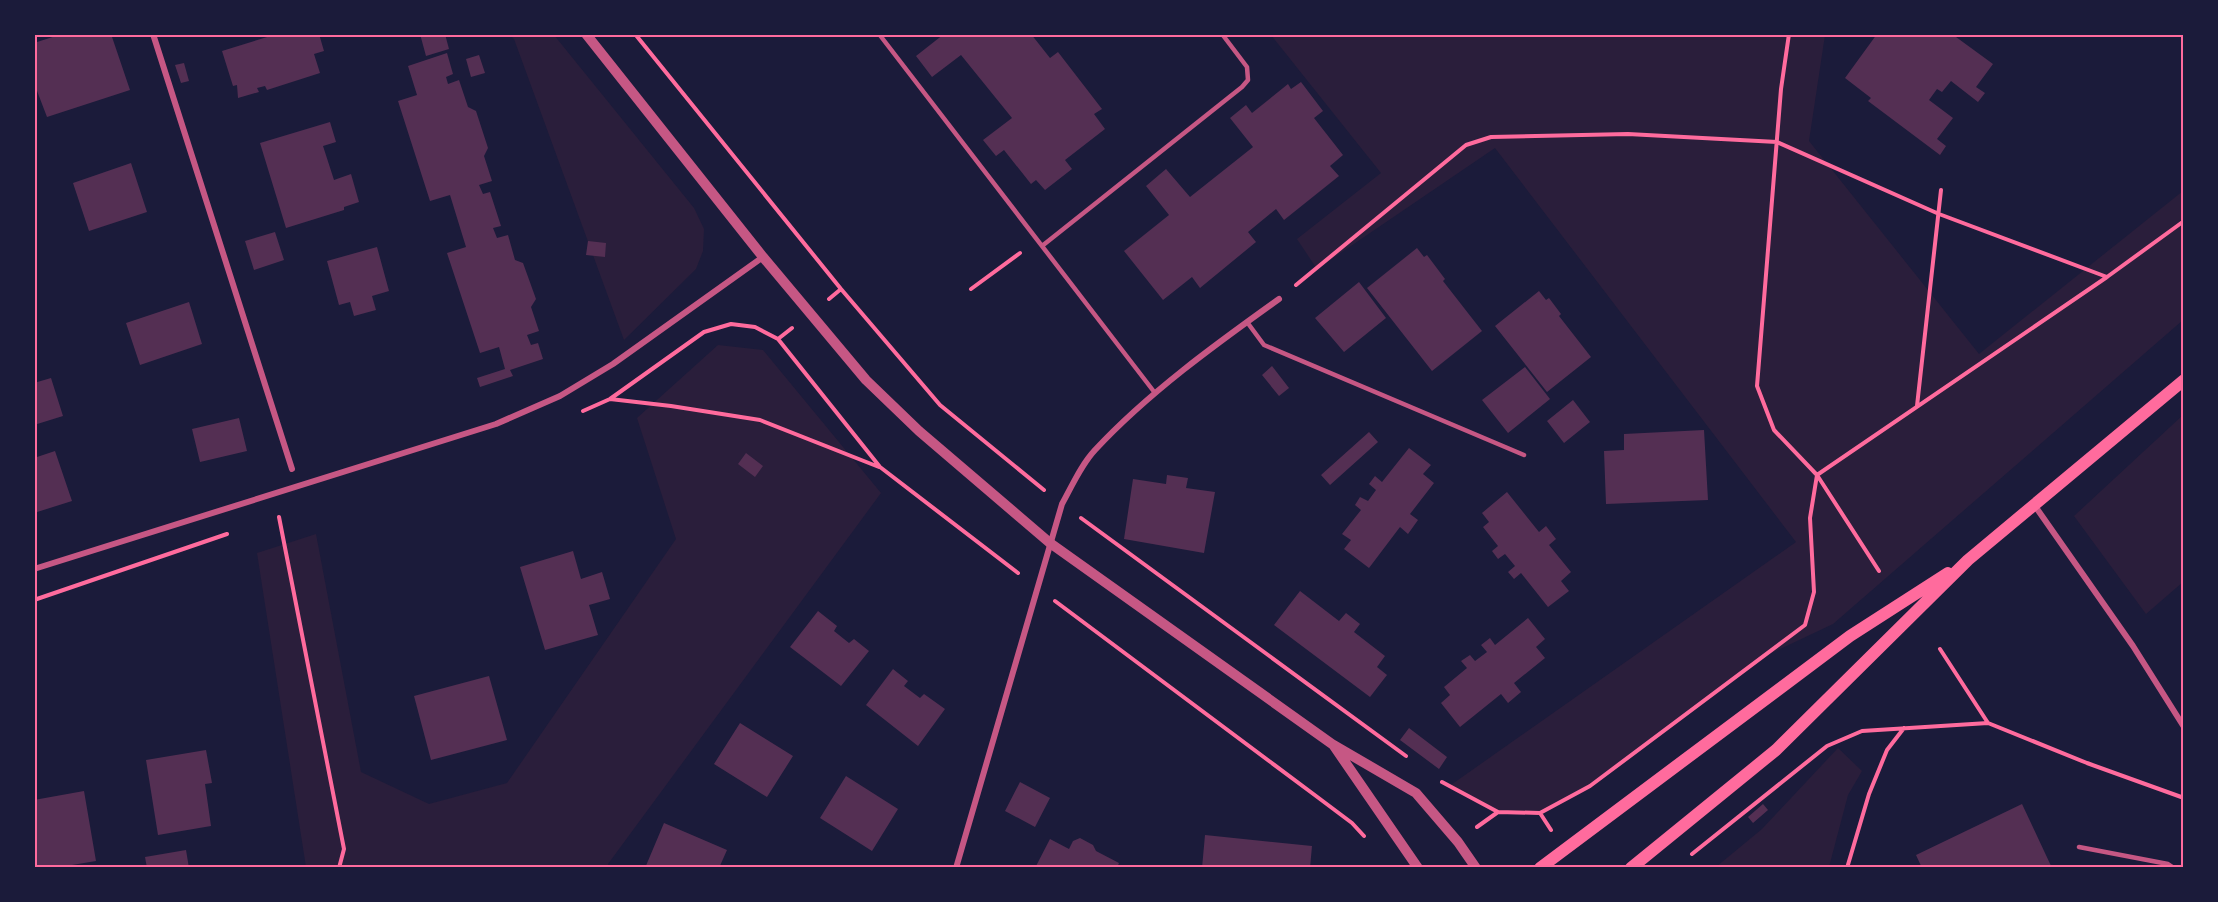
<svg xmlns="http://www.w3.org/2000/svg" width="2218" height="902" font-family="Jost,sans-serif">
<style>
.green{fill:#2a1e3b}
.building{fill:#542f53}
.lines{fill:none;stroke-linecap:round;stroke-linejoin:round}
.path{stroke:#ff6b9d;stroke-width:4}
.service{stroke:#c65784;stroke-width:4.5}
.minor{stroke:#c65784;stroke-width:6}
.tertiary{stroke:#c65784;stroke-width:10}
.secondary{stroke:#ff6b9d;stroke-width:12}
.neatline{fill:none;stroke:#ff6b9d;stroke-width:2}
</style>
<rect width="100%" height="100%" fill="#1b1b3a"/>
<!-- green -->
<path class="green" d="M510,35h44l140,173 10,21 -1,22 -7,18 -72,71 -110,-301z
M1271,35h554l-16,106 170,213 204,-163v129l-350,304 -74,35 -169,127 -50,27 -42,-1 -50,-25 348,-245 -301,-394 -178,121 -20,-30 84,-66z
M718,345l45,5 118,143 -273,371 1,3h-303l-49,-314 59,-19 45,238 68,32 78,-21 169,-244 -39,-121z
M2183,415v167l-37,32 -72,-98z
M1838,748l24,23 -14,24 -19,72h-113l46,-38z"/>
<!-- building -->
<path class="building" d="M62,34h49l19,56 -83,27 -13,-34v-40z
M277,34h42l5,17 -10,3 6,19 -53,17 -2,-4 -8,2 2,4 -21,6 -1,-13 -4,1 -11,-35z
M420,34h25l4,15 -23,7z
M944,34h87l19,24 8,-6 44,57 -8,5 11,15 -40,31 7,9 -27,21 -9,-10 -5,4 -27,-34 -8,6 -13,-16 29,-22 -51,-63 -29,22 -16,-21z
M1877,34h81l-2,3 37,27 -17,23 9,6 -7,9 -27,-21 -9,11 -5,-3 -8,11 24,18 -16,21 9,7 -6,9 -72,-54 3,-3 -26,-20z
M447,53l6,21 -7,3 2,7 11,-4 9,27 8,4 12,37 -4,8 8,25 -13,4 4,9 7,-2 11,34 -8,2 4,10 11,-3 7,25 8,3 13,36 -5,8 8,24 -12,4 4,10 7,-2 5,16 -33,11 3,6 -33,11 -3,-9 28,-9 -6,-22 -19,6 -33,-100 19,-6 -16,-52 -20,6 -32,-100 19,-6 -9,-29z
M479,55l6,18 -14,4 -5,-18z
M184,63l5,18 -8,2 -6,-18z
M1301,82l22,29 -9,7 29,37 -13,11 9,10 -55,44 -8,-11 -28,23 8,10 -56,46 -8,-11 -29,23 -39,-49 45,-36 -23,-29 20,-17 24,28 63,-50 -23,-29 16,-13 6,8 36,-29 3,5z
M330,122l6,20 -13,4 11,34 17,-6 8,28 -15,5v3l-58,18 -26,-85z
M131,163l16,49 -58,19 -16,-48z
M275,232l9,28 -30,10 -9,-29z
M588,241l18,2 -1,14 -19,-2z
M377,247l12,44 -17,5 4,14 -22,6 -4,-14 -11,3 -12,-44z
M1417,248l7,9 3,-2 18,24 -2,2 39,50 -50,40 -65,-83z
M1359,282l27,36 -42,34 -29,-34z
M1539,291l7,9 3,-2 12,16 -2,2 32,41 -44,35 -52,-66z
M189,302l13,42 -62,21 -14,-42z
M1272,366l17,22 -10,8 -17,-21z
M1525,367l25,32 -42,34 -26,-33z
M51,378l12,38 -29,9v-42z
M1573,400l17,22 -26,21 -17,-22z
M239,418l8,33 -47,11 -8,-33z
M1704,430l4,70 -102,4 -2,-53 20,-1v-16z
M1369,432l9,10 -48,43 -9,-10z
M1409,448l22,17 -8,9 11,9 -24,31 8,6 -10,14 -8,-7 -31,41 -25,-19 7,-9 -9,-6 19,-24 -6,-5 5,-8 8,4 8,-11 -7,-6 6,-8 7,6z
M55,451l17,50 -38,12v-55z
M746,453l17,13 -8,11 -17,-13z
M1167,475l21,3 -2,10 29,4 -11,61 -80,-14 9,-60 33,5z
M1507,492l32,40 7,-6 10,13 -7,6 22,27 -10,9 8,10 -21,16 -27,-34 -7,6 -6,-7 7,-6 -10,-12 -7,5 -6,-8 6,-5 -15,-19 6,-5 -7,-9z
M573,551l8,28 21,-7 8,27 -21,6 9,30 -53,15 -25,-83z
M1300,591l39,30 7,-8 14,11 -6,8 31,24 -8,11 10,8 -17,22 -96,-72z
M818,611l19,15 -3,5 15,12 5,-4 15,12 -28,35 -51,-39z
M1528,618l17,21 -9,8 9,11 -31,25 7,9 -13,11 -7,-9 -41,33 -19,-24 9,-8 -6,-8 23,-19 -6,-7 9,-6 5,6 12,-9 -6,-7 9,-7 5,7z
M893,669l15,12 -4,5 16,12 4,-4 21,15 -27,37 -52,-41z
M489,676l18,64 -76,20 -17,-64z
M740,723l53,33 -26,41 -53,-33z
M1409,728l38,29 -8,12 -39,-29z
M206,750l6,33 -7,1 6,42 -53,9 -12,-75z
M846,776l52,33 -26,42 -52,-33z
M1020,782l30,16 -15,29 -30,-16z
M84,791l12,70 -42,7h-19l-1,-68z
M1763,804l5,6 -15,13 -5,-6z
M2022,804l30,64h-130l-6,-13z
M664,823l63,27 -8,18h-74z
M1205,835l107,11 -2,22h-108z
M1080,838l13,7 3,6 23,12 -2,5h-82l15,-29 19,10 4,-8z
M186,850l3,18h-42l-2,-11z"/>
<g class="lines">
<!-- path -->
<path class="path" d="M635,34l206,255 99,116 104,85
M1789,34l-8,55 -24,297 17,44 43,45 62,96
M1296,285l170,-140 25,-8 137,-3 149,8 162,72 168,63
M971,289l49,-36
M829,299l12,-10
M778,339l102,128 138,106
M610,399l61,7 89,14 119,47
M1917,406l24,-216
M583,411l27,-12 94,-67 27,-8 24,3 23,12 14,-11
M279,517l65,332 -5,19
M1081,518l325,238
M34,600l193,-66
M1055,601l261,195 36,27 12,13
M1940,649l48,74
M1442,782l56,30 42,1 50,-27 215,-161 9,-33 -4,-74 7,-43 290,-198 77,-56
M1540,813l11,17
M1477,827l21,-15
M1692,854l135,-108 35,-15 126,-8 99,40 97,35
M1847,868l22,-74 18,-44 17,-22"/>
<!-- service -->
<path class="service" d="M879,34l276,359
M1042,246l200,-159 6,-7 -1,-13 -25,-33
M1247,322l17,23 260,110
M2079,847l89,17 6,4"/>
<!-- minor -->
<path class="minor" d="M153,34l139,435
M2035,506l98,140 51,81
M34,569l462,-145 64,-28 53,-32 150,-107
M956,868l106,-364c10,-18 19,-39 33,-54 53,-57 121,-106 184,-151"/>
<!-- tertiary -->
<path class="tertiary" d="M586,34l177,223 103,123 53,51 131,112 282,201 84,49 42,49 18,26
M1334,746l84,122"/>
<!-- secondary -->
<path class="secondary" d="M1540,868l310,-232 98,-63
M1631,868l145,-118 192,-190 216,-180"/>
</g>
<!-- border -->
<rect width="2218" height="902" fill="none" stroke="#1b1b3a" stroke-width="72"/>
<rect x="36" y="36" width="2146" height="830" class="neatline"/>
</svg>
